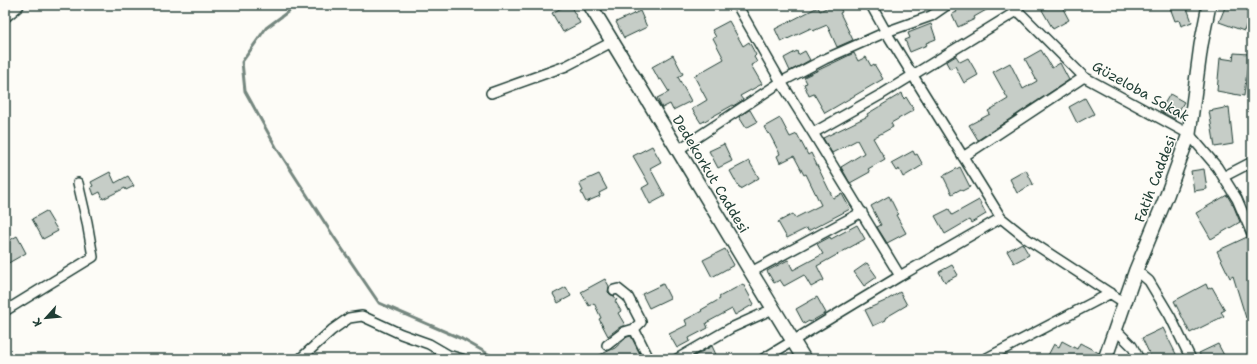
<svg xmlns="http://www.w3.org/2000/svg" width="1257" height="364" font-family="'Shantell Sans',sans-serif">
<style>
.lines{fill:none;stroke-linecap:round;stroke-linejoin:round}
.stream{stroke:#75877f;stroke-width:3}
.building{fill:#c6cdc7;stroke:#1f3d34}
.street-casing{stroke:#1f3d34;stroke-width:12}
.secondary-casing{stroke:#1f3d34;stroke-width:16}
.street{stroke:#fdfcf7;stroke-width:9}
.secondary{stroke:#fdfcf7;stroke-width:13}
.labels{text-anchor:middle;dominant-baseline:central;stroke-width:3;stroke-linejoin:round;paint-order:stroke}
.street-label{font-size:14px;fill:#1f3d34;stroke:#fdfcf7}
</style>
<rect width="100%" height="100%" fill="#fdfcf7"/>
<filter id="ink" filterUnits="userSpaceOnUse"><feTurbulence type="fractalNoise" baseFrequency=".025" numOctaves="2"/><feDisplacementMap in="SourceGraphic" scale="8" xChannelSelector="R" yChannelSelector="G"/><feConvolveMatrix kernelMatrix="1 2 1 2 8 2 1 2 1" color-interpolation-filters="sRGB"/></filter>
<g filter="url(#ink)">
<g class="lines">
<!-- stream -->
<path class="stream" d="M297,5l-31,23 -24,34 3,29 31,56 58,90 45,66 83,36 35,20"/>
</g>
<!-- building -->
<path class="building" d="M567,5h3l10,18 -17,9 -11,-19z
M832,5h7l3,7 -2,1 13,27 -16,7 -10,-22 -14,6 -2,-3 -30,14 -6,-13 43,-22 2,4z
M953,5h42l-21,12 1,2 -17,8 -6,-13 5,-2z
M1052,5h9l8,15 -16,9 -11,-19z
M1169,5h17l6,17 -11,4 -2,-6 -4,1z
M1226,5h25l-3,6 4,1v12l-5,-1 -3,8 -25,-9z
M640,11l7,16 -23,11 -8,-16z
M729,21l14,25 6,-4 7,13 -2,2 3,5 -6,3 11,19 -22,12 3,4 -10,6v-1l-32,18 -9,-14 15,-9 -13,-24 30,-17 -11,-21 3,-1 -4,-7z
M931,24l5,15 -10,4 1,2 -17,7 -5,-12 5,-2 -2,-5z
M1041,50l11,18 8,-5 9,17 -91,60 -9,-15 21,-11 -2,-3 20,-12 -15,-27 17,-9 13,26 14,-8 -12,-22z
M797,51l1,4 7,-4 5,9 -20,11 -6,-13z
M854,53l4,8 8,-4 5,9 3,-2 9,15 -58,34 -11,-19 -5,2 -5,-12 3,-1 -3,-6z
M1234,53l15,1 -5,42 -27,-5 3,-33 13,2z
M673,55l10,19 -5,3 13,24 -18,9 -3,-6 -8,4 -5,-10 12,-6 -8,-13 -2,1 -7,-13z
M956,56l4,6 8,-4 10,17 -14,8 -9,-17 -5,3 -4,-7z
M902,93l2,6 2,-2 8,13 -23,13 2,4 -20,11 12,21 -17,10 2,3 -20,11 -9,-16 23,-14 -7,-13 -25,13 -9,-15 45,-22 -1,-2z
M1170,94l14,8 -10,17 -14,-8z
M1085,98l9,16 -17,9 -8,-16z
M1229,107l4,37 -18,3 -6,-36z
M749,110h1l7,12 -11,6 -7,-11z
M780,118l10,19 7,-3 11,21 3,-2 22,45 9,-4 8,15 -42,22 -1,-3 -20,10 -9,-16 15,-8 2,4 26,-13 -15,-31 -2,1 -10,-19 -14,7 -3,-7 3,-2 -11,-21 -1,1 -4,-7z
M724,144l8,17 -14,7 -9,-17z
M652,146l9,16 -11,6 15,28 -15,8 -8,-16 7,-4 -16,-28z
M913,151l2,4 2,-1 6,11 -20,12 -4,-8 -3,2 -5,-8z
M749,161l10,17 -19,11 -10,-18z
M960,167l10,20 -8,4 -1,-2 -9,5 -9,-18z
M1204,169l3,20 -13,2 -3,-20z
M1026,170l7,14 -16,9 -7,-14z
M110,172l5,11 13,-7 6,10 -8,4 -1,-2 -22,11 -3,-7 -6,3 -3,-8 2,-1 -2,-4z
M599,174l8,15 -8,4 1,3 -14,6 -5,-10 2,-1 -4,-8z
M1227,195l7,12 6,15 -29,17 -15,-26z
M889,196l9,18 -2,1 10,18 -19,10 -10,-16 4,-2 -10,-19z
M979,200l7,14 -15,9 -2,-3 -24,14 -10,-18 14,-7 3,6z
M46,211l12,20 -15,8 -11,-20z
M857,225l8,14 -48,27 7,14 -13,7 -7,-12 -20,11 -4,-6 -6,3 -7,-12 21,-11 5,10 30,-16 -6,-10 13,-7 1,2z
M17,236l9,17 -21,12v-22z
M1247,237l5,5v75l-6,1 -13,-42 -3,2 -13,-27z
M1022,243l7,12 -15,8 -7,-12z
M725,249l9,16 -22,12 -9,-17z
M867,263l10,14 -13,9 -10,-14z
M952,265l6,10 -13,7 -6,-10z
M605,279l4,7 -1,6 2,2 4,2 3,4 -2,1 6,10 -3,2 7,12 -5,2 -12,9 -9,-17 2,-1 -7,-15 -5,3 -8,-14z
M663,284l7,14 -21,10 -7,-14z
M743,284l11,20 -19,11 -3,-6 -26,14 2,5 -19,10 1,3 -13,7 -8,-14 18,-9 -2,-5 17,-9 -1,-1 19,-11 -1,-2z
M1206,284l2,5 4,-2 13,23 -4,2 3,4 -34,17 -16,-32z
M566,287l5,9 -13,7 -5,-9z
M900,292l7,13 -22,13 1,2 -13,6 -8,-16 20,-9z
M817,297l9,16 -16,9 -1,-1 -5,3 -8,-15z
M1163,328l14,28 -7,3h-18l-10,-21z
M631,336l9,18 -5,3 1,2h-45l24,-11 12,-11z
M1062,341l15,8 3,-6 19,10 -2,3 -1,3h-50l8,-15 5,3z
M1218,344l8,15h-24l-3,-6z
M712,346l6,13h-29z"/>
<g class="lines">
<!-- street casing -->
<g class="street-casing">
<path id="street" d="M737,5l44,77 32,51 87,143
M871,5l15,27 115,186 26,21 98,64
M1012,5l72,72 105,57 28,33 20,32 15,35
M491,93l75,-27 46,-24
M813,133l69,-39 135,-83
M678,150l103,-68 44,-23 61,-27 45,-16 16,-11
M963,157l121,-80
M1223,177l29,-15
M1136,270l13,11 21,35 21,43
M751,272l111,-60
M614,290l4,-1 10,8 13,25 -7,7 15,30
M5,311l88,-54 -6,-35 -9,-39
M1116,330l16,16 7,13
M607,345l17,-13 10,-3
M300,359l32,-29 17,-12 13,-2 39,18 28,10 19,11 14,4
M677,359l54,-31 42,-19
M763,359l137,-83 101,-58
M985,359l126,-66"/>
</g>
<!-- secondary casing -->
<g class="secondary-casing">
<path id="secondary" d="M590,5l88,145 73,122 53,87
M5,15l12,-10
M1105,359l31,-89 31,-75 22,-61 12,-89 8,-40"/>
</g>
<!-- street -->
<use href="#street" class="street"/>
<!-- secondary -->
<use href="#secondary" class="secondary"/>
</g>
</g>
<g class="labels">
<!-- street labels -->
<g class="street-label">
<text transform="translate(1141 91) rotate(29)">Güzeloba Sokak</text>
<text transform="translate(711 174) rotate(59)">Dedekorkut Caddesi</text>
<text transform="translate(1155 179) rotate(-69)">Fatih Caddesi</text>
</g>
</g>
<!-- margin -->
<rect width="1257" height="364" fill="none" stroke="#fdfcf7" stroke-width="20"/>
<rect x="10" y="10" width="1237" height="344" fill="none" stroke="#1f3d34" stroke-width="1.5" filter="url(#ink)"/>
<!-- north arrow -->
<g transform="translate(46 318) rotate(243)" stroke="#fdfcf7" stroke-width="3" paint-order="stroke">
<path d="M0-3L7 15L0 10L-7 15Z" fill="#1f3d34"/>
<text y="-6" font-size="11" font-weight="bold" text-anchor="middle" fill="#1f3d34">K</text>
</g>
</svg>
